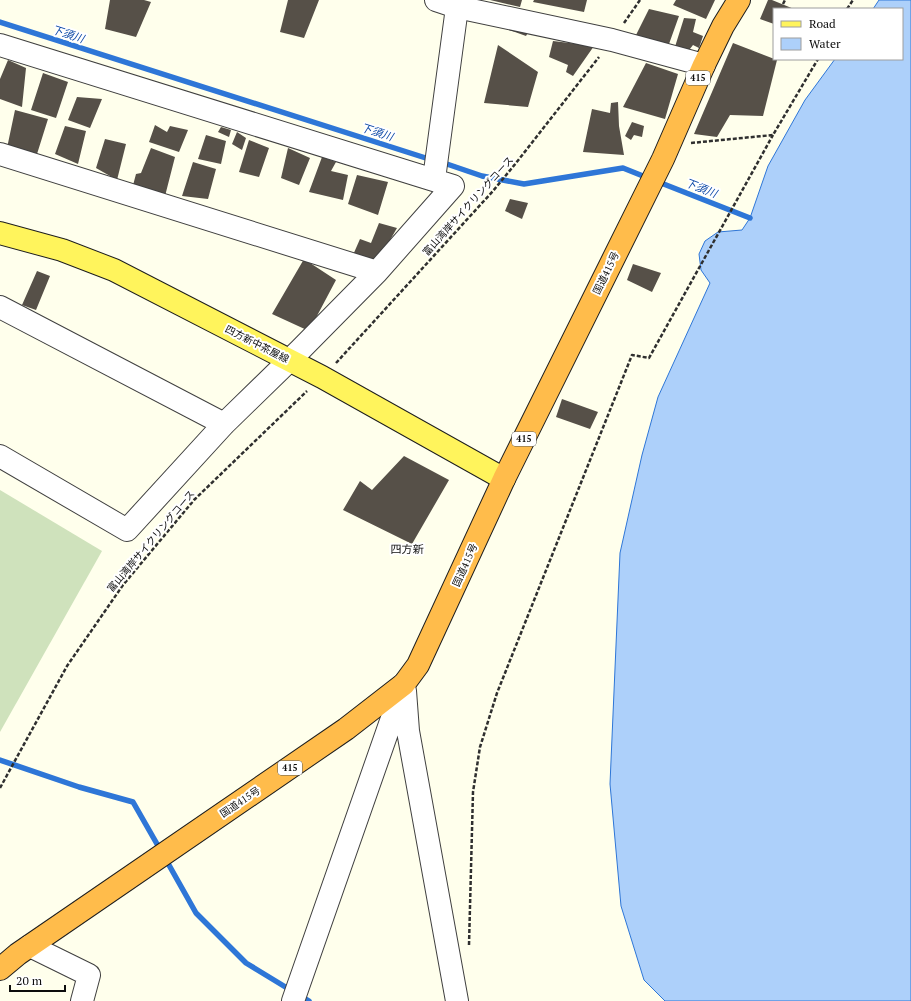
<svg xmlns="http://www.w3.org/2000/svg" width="911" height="1001" font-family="'PT Serif','Noto Sans JP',serif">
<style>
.cemetery{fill:#cfe2bc}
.water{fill:#add0fa;stroke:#2e76d7}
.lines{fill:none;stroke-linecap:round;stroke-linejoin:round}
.stream{stroke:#2e76d7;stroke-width:5.5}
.building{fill:#565048}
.minor-casing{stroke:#404040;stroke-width:24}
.major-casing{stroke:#1e1e1e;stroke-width:24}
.highway-casing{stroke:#1e1e1e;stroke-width:24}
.path{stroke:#2f2f2f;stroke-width:2.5;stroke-dasharray:4 2;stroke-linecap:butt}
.minor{stroke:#fff;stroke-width:22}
.major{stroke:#fff45c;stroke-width:22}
.highway{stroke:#ffbc4b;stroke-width:22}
.labels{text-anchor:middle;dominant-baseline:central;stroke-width:4;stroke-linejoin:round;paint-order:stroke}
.shield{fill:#fff;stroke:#565656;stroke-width:1}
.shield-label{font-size:9px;font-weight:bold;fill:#0d0d0d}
.street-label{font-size:10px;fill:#0d0d0d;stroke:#fff}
.water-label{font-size:11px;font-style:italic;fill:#0d49a7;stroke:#fff}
.neighbourhood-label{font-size:11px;fill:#0d0d0d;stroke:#fff}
</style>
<rect width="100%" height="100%" fill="#ffffec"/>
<!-- cemetery -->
<path class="cemetery" d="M0,490l102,61 -102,181z"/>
<!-- water -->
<path class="water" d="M879,0h32v1001h-246l-21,-21 -23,-74 -11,-122 10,-231 22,-98 16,-58 52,-114 -9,-13 -2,-16 6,-13 13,-9 24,-2 8,-12 18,-52 37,-66 30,-41h67v-50h-29z"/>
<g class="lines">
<!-- stream -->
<path class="stream" d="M0,22l432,138
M441,162l41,14 42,8 99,-16 25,10
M656,181l94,37
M0,760l79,27 54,15 28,49
M165,858l31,55 50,50 46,28
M299,995l10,6"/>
</g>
<!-- building -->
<path class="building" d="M110,0h34l7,2 -15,35 -31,-8z
M288,0h31l-15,38 -24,-6z
M490,0h32l-2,7z
M534,0h53l-3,12 -51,-10z
M676,0h39l-9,19 -33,-14z
M768,0h4l22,9h-20v15l-14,-5z
M649,9l30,7 -10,28 -36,-3z
M684,18l12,1 -3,13 10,4 -4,12 -6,-3 -7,9 -12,-4z
M498,26l32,3 -4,7z
M553,41l41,5 -21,30 -7,-4 2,-7 -19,-8z
M733,43l44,17 -14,56 -33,-1 -13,22 -23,-3z
M498,45l40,27 -10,35 -44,-4z
M8,60l18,8 -4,39 -22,-8v-20z
M646,63l32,11 -13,45 -42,-12z
M43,73l25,9 -12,36 -25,-8z
M77,97l25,2 -12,29 -22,-8z
M618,102l1,24 5,29 -41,-3 9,-43 18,4 1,-10z
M15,110l33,9 -11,35 -30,-6z
M632,122l12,4 -2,11 -8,-2 -3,5 -6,-4z
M155,125l12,7 3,-6 18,4 -9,22 -30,-10z
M65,126l21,5 -8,33 -23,-10z
M221,127l10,3 -2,7 -11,-5z
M237,132l9,6 -4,12 -10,-6z
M206,135l20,6 -5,23 -23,-5z
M105,139l21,5 -9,36 -21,-12z
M249,140l20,8 -10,29 -20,-5z
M151,148l24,9 -11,43 -32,-11 4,-15 5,-1z
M288,148l22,10 -11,27 -18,-7z
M322,157l14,5 -5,9 17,4 -5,25 -34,-8z
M193,162l23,7 -8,30 -26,-3z
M357,175l31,7 -10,33 -30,-11z
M510,199l18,4 -6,16 -17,-8z
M379,223l18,5 -19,33 -25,-6 7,-16 11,4z
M304,259l32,21 -27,51 -37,-17z
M633,264l28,9 -9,19 -25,-12z
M37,271l13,5 -14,34 -14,-5z
M562,399l36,13 -8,17 -34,-12z
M404,456l45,24 -37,64 -69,-34 17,-29 12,9z"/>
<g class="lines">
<!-- minor casing -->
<g class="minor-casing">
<path id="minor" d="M436,0l21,7 155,33 92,25
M0,45l453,141 -76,86 -77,78 -76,74 -97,106 -127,-74
M0,154l377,118
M434,179l24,-179
M0,307l224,117
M405,691l3,40 49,270
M30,946l59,29 -7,26
M293,1001l111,-317"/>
</g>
<!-- major casing -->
<g class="major-casing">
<path id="major" d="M0,233l62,17 52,20 208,107 182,102"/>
</g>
<!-- highway casing -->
<g class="highway-casing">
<path id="highway" d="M0,969l18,-15 328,-225 58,-45 14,-19 86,-186 159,-320 41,-94 19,-39 16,-26"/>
</g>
<!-- path -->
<path class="path" d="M783,4l2,-4
M847,9l6,-9
M624,23l16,-23
M691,143l82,-8 45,-76
M336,363l157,-172 23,-28 83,-106
M0,788l67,-122 56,-81 71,-85 113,-109
M469,945l4,-153 7,-45 17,-54 135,-338 17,3 124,-223"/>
<!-- minor -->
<use href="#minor" class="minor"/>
<!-- major -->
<use href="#major" class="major"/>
<!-- highway -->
<use href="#highway" class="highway"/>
</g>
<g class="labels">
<!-- shield labels -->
<g class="shield">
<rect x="686" y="71" width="24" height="14" rx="3"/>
<rect x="512" y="432" width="24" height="14" rx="3"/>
<rect x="278" y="761" width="24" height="14" rx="3"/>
</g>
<g class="shield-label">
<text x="698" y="78">415</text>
<text x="524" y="439">415</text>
<text x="290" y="768">415</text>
</g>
<!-- street labels -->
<g class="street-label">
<text transform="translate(468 206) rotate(-48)">富山湾岸サイクリングコース</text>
<text transform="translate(606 273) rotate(-64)">国道415号</text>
<text transform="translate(257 344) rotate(27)">四方新中茶屋線</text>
<text transform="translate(151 541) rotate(-50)">富山湾岸サイクリングコース</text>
<text transform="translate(465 565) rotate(-66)">国道415号</text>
<text transform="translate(240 802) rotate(-34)">国道415号</text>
</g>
<!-- water labels -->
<g class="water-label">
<text transform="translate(68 34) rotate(18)">下須川</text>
<text transform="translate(377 132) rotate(18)">下須川</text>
<text transform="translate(701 188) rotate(21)">下須川</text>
</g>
<!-- neighbourhood labels -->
<g class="neighbourhood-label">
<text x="407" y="549">四方新</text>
</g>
</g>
<!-- legend -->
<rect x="773" y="8" width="130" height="52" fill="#ffffff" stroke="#9e9e9e"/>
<rect x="781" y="21" width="20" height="6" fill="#fff45c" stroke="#9e9e9e"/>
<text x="809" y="28" font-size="12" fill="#0d0d0d">Road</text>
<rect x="781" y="38" width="20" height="12" fill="#add0fa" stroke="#9e9e9e"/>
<text x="809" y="48" font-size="12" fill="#0d0d0d">Water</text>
<!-- scale -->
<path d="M10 985v6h55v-6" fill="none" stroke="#0d0d0d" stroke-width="2"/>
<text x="16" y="985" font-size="12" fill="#0d0d0d" stroke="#ffffff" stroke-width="3" paint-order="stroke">20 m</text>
</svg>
